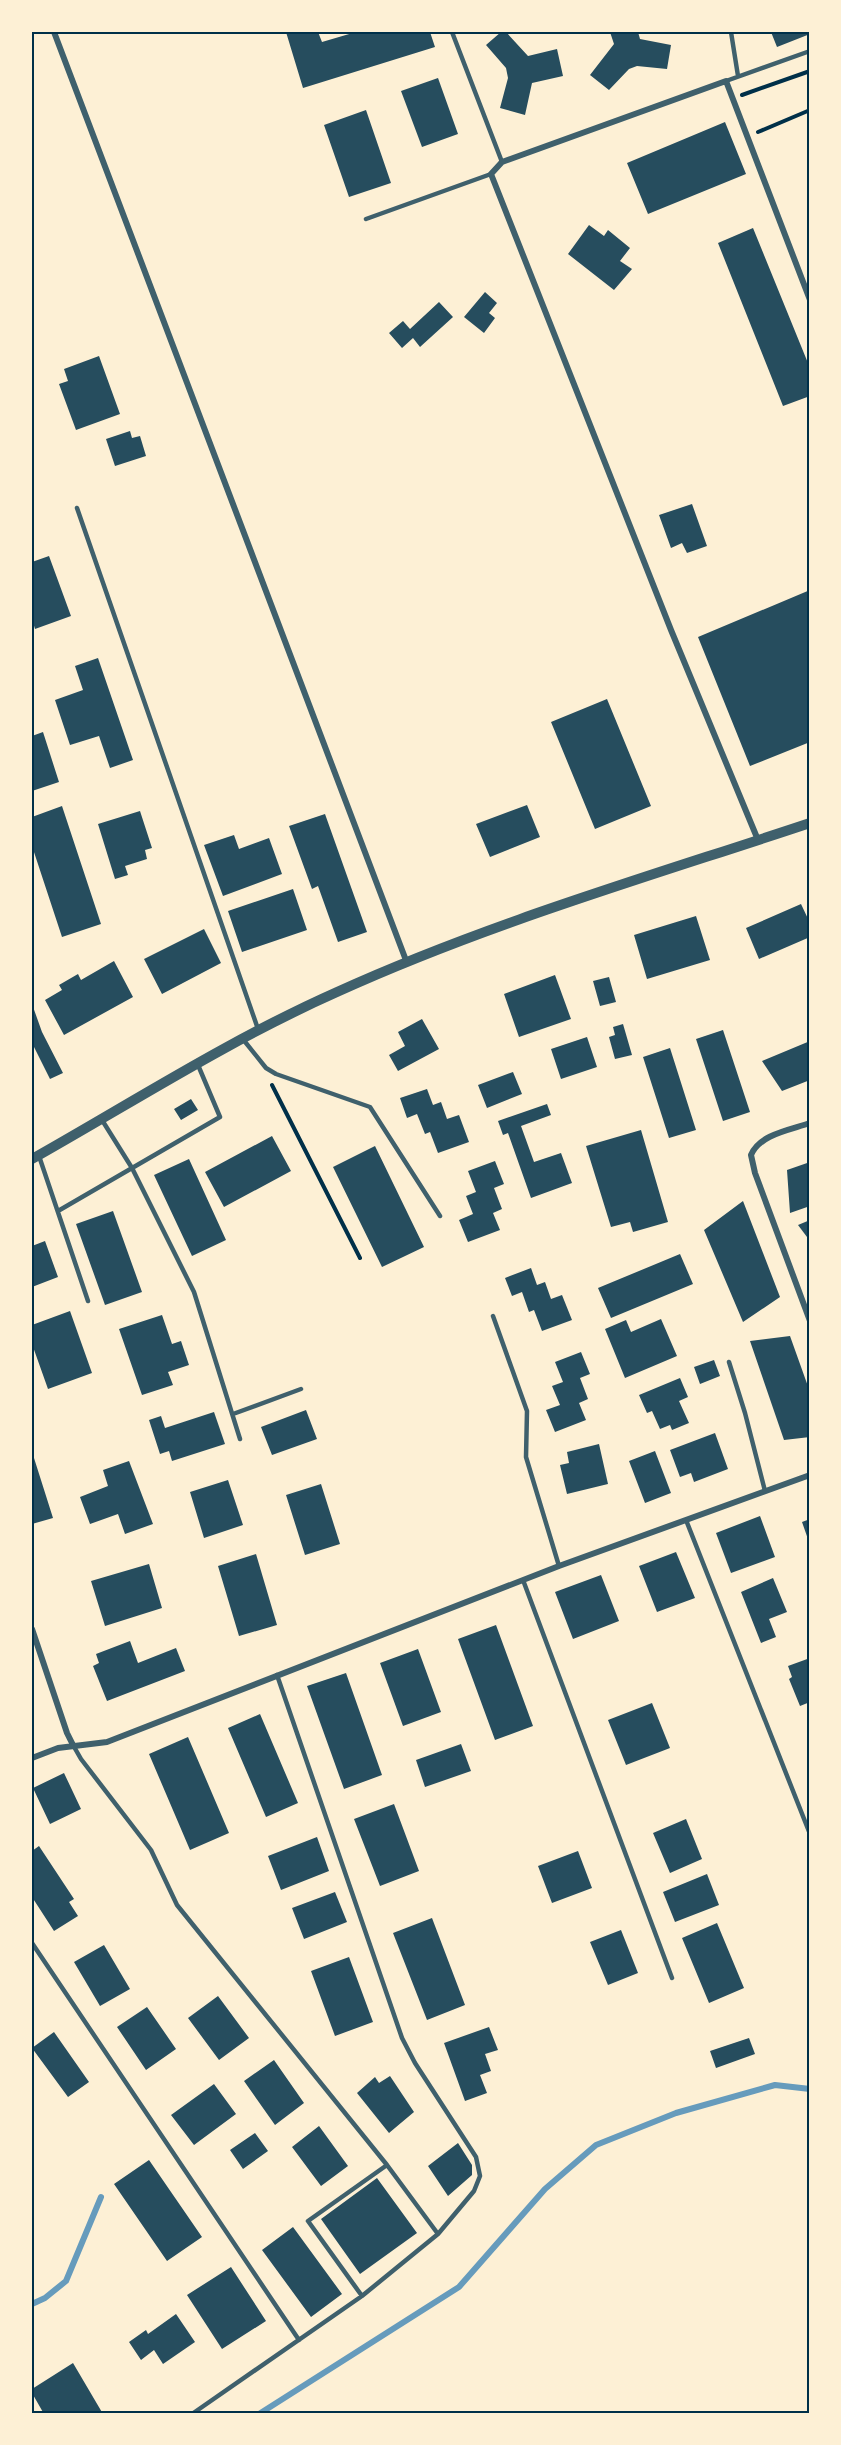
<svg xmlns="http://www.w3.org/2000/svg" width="841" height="2445" font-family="Montserrat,sans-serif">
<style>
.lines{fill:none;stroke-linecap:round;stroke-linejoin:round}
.stream{stroke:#669bbc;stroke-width:6}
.building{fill:#264d5e}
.path{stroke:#003049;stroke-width:4}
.service{stroke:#3f606c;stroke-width:4.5}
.minor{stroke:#3f606c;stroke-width:6}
.tertiary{stroke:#3f606c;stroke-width:10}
.neatline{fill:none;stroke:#003049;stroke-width:2}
</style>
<rect width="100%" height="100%" fill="#fdf0d5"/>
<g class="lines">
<!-- stream -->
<path class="stream" d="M32,2304l13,-6 21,-17 35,-84
M259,2414l200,-127 86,-98 51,-44 80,-32 99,-28 35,4"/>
</g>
<!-- building -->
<path class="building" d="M286,32h32l4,10 34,-10h74l5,15 -132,41z
M501,32h5l22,24 29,-7 6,27 -31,7 -7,32 -25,-7 8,-30 -2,-10 -20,-23z
M610,32h28l2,7 31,6 -4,24 -30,-3 -8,3 -20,21 -19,-15 24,-31z
M771,32h39v2l-33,13z
M438,78l20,56 -36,13 -21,-56z
M366,110l25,73 -42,14 -25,-72z
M725,122l21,52 -98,40 -21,-51z
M589,225l15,11 4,-6 22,18 -10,13 12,8 -18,21 -46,-36z
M753,228l57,140v28l-27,10 -65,-163z
M485,292l12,11 -8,10 6,5 -11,15 -20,-16z
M439,302l14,15 -33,30 -7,-9 -11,10 -13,-15 14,-12 7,8z
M99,356l21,58 -44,16 -17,-46 9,-3 -4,-12z
M130,431l2,7 8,-2 6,20 -31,10 -9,-27z
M692,504l15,42 -20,7 -5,-10 -11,5 -12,-33z
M49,556l22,60 -36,13 -3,-10v-57z
M810,590v152l-60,24 -52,-129z
M98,658l35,102 -23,8 -11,-32 -29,9 -15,-45 28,-10 -8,-24z
M607,699l44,107 -56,23 -44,-107z
M43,732l16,50 -27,9v-55z
M527,805l13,32 -50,20 -14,-33z
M62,806l39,118 -39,13 -30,-91v-29z
M140,811l12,37 -7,2 2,9 -22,7 3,9 -13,4 -17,-55z
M325,814l42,118 -29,10 -20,-56 -6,3 -23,-63z
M234,835l5,14 30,-11 13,36 -59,22 -19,-51z
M293,889l14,41 -65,22 -14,-41z
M801,904l9,19v14l-51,22 -13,-31z
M696,916l14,44 -63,19 -13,-44z
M204,929l17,34 -59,31 -18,-35z
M114,961l19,36 -69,38 -19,-35 17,-10 -3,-5 19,-11 3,6z
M555,975l16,44 -52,18 -15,-43z
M609,977l7,25 -16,4 -7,-25z
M32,1004l10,28 21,41 -13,6 -18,-36z
M422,1019l17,30 -41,22 -9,-16 16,-9 -7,-14z
M623,1024l9,31 -17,4 -6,-22 6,-2 -2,-8z
M723,1030l27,82 -27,9 -27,-82z
M587,1037l10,30 -36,12 -10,-30z
M810,1041v39l-28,11 -20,-30z
M670,1048l26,82 -27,8 -26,-81z
M513,1072l9,22 -35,14 -9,-23z
M427,1089l6,16 8,-3 6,17 12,-4 10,27 -31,11 -8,-21 -5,2 -8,-20 -10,4 -7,-20z
M191,1099l7,11 -17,10 -7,-11z
M547,1104l4,11 -30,11 13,36 27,-9 11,30 -41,15 -23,-65 -5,2 -5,-14z
M641,1130l27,92 -35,10 -3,-10 -19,5 -25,-81z
M272,1136l19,35 -67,36 -19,-35z
M375,1146l49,101 -42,20 -49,-100z
M189,1159l37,81 -34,16 -38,-81z
M495,1161l9,23 -10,4 8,21 -9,4 7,17 -32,12 -9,-22 14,-6 -7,-18 10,-4 -8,-21z
M810,1162v44l-20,7 -3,-43z
M743,1201l37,96 -37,25 -39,-92z
M113,1211l29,81 -37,13 -29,-81z
M810,1220v21l-12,-16z
M45,1241l13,36 -26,10v-41z
M680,1254l13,30 -82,34 -13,-30z
M531,1268l6,17 8,-3 6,17 11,-4 10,25 -30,11 -8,-21 -5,2 -7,-20 -10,4 -7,-18z
M70,1311l22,62 -44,16 -16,-45v-19z
M162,1315l10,29 9,-3 8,24 -21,7 5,13 -31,10 -23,-66z
M661,1319l16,37 -52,22 -20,-49 21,-9 5,12z
M790,1336l20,56v45l-26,3 -34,-99z
M581,1352l9,22 -10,4 8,21 -9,4 7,17 -31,12 -9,-22 14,-5 -8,-19 11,-4 -8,-20z
M714,1360l6,16 -20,8 -6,-17z
M680,1378l8,19 -9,4 10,22 -17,7 -2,-5 -10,4 -8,-18 -5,2 -8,-18z
M306,1410l11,29 -45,16 -11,-28z
M214,1412l11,32 -53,17 -3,-10 -9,3 -11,-34 12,-4 4,12z
M715,1433l13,36 -34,13 -3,-9 -11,4 -10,-27z
M599,1444l9,40 -41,10 -7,-29 9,-2 -2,-11z
M655,1451l16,42 -26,10 -16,-42z
M34,1458l19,60 -21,6v-65z
M129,1461l24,63 -28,10 -7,-20 -28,10 -10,-27 28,-11 -5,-16z
M228,1480l15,45 -39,13 -14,-46z
M321,1484l19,60 -35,11 -19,-60z
M760,1516l15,41 -44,16 -15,-40z
M810,1519v23h-1l-7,-20z
M676,1552l19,46 -38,14 -18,-46z
M256,1554l21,71 -38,11 -21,-70z
M149,1564l13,44 -57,18 -14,-45z
M601,1575l18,46 -46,18 -18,-47z
M773,1578l14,34 -18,7 7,18 -15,6 -20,-51z
M496,1625l37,101 -38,14 -37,-101z
M130,1641l8,22 38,-15 9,23 -78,30 -14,-35 6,-3 -3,-9z
M418,1649l23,63 -38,14 -23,-63z
M810,1658v44l-10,4 -11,-27 3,-2 -4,-11z
M346,1673l36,102 -38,14 -37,-103z
M652,1703l18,45 -44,17 -18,-45z
M260,1714l38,89 -32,14 -38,-89z
M188,1737l41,96 -39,17 -41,-96z
M461,1744l10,27 -46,16 -9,-27z
M64,1773l17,36 -31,15 -17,-36z
M394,1804l25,67 -39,15 -26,-67z
M686,1819l16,40 -32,14 -17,-40z
M317,1837l12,34 -48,19 -13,-34z
M39,1846l35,53 -5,3 9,14 -24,15 -22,-34v-46z
M578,1851l14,37 -40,15 -14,-37z
M707,1874l12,31 -44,17 -12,-30z
M335,1892l12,30 -43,17 -12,-31z
M432,1918l33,87 -38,15 -34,-87z
M717,1923l27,65 -35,15 -27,-65z
M621,1930l17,43 -30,12 -18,-43z
M104,1945l26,44 -30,17 -26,-44z
M349,1957l24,65 -38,14 -24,-65z
M218,1996l31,42 -30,22 -31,-42z
M147,2007l29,42 -30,21 -29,-43z
M489,2027l9,23 -13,4 6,17 -11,4 7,18 -22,8 -21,-58z
M54,2032l35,50 -21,15 -36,-49z
M749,2038l6,16 -39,14 -6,-17z
M274,2060l30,43 -29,22 -31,-44z
M390,2076l24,36 -25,21 -32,-40 18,-16 4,6z
M214,2084l22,30 -42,31 -23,-30z
M319,2126l29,40 -27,20 -29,-39z
M255,2133l13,18 -25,18 -13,-19z
M458,2143l14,22v10l-24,21 -20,-30z
M149,2160l53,77 -35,24 -53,-77z
M377,2178l40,55 -57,41 -39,-55z
M293,2227l49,67 -31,23 -49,-67z
M231,2267l35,54 -44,28 -35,-54z
M176,2314l19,28 -32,22 -9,-14 -13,10 -12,-18 17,-12 2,4z
M73,2363l30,51h-59l-12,-21v-4z"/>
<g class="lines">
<!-- path -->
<path class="path" d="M742,95l68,-24
M758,132l52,-22
M272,1085l88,173"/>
<!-- service -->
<path class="service" d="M452,32l50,130
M731,32l7,44
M726,81l84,-30
M366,219l125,-45
M77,508l181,521
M242,1038l24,30 10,6 94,33 70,109
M102,1120l30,48 62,124 46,147
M39,1156l49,145
M58,1211l162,-94 -22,-52
M493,1316l34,95 -1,46 33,109
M729,1362l16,51 20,78
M233,1414l68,-25
M686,1520l124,314
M523,1580l149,398
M73,1745l8,14 70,91 26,55 210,260 51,69
M32,1943l267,397
M362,2296l-54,-75 79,-56
M192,2414l170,-118 76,-62 36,-43 6,-15 -4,-19 -61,-94 -13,-25 -125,-363"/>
<!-- minor -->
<path class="minor" d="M54,32l353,931
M758,840l-87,-210 -180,-456 11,-12 224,-81 84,219
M810,1123c-20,7 -50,11 -59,32l4,18 55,148
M32,1629l35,104 6,12
M32,1758l26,-10 49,-6 452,-176 251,-91"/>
<!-- tertiary -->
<path class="tertiary" d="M32,1159c101,-57 199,-120 305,-167 152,-69 314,-116 473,-169"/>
</g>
<!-- border -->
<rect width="841" height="2445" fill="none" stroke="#fdf0d5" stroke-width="66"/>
<rect x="33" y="33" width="775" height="2379" class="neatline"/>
</svg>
